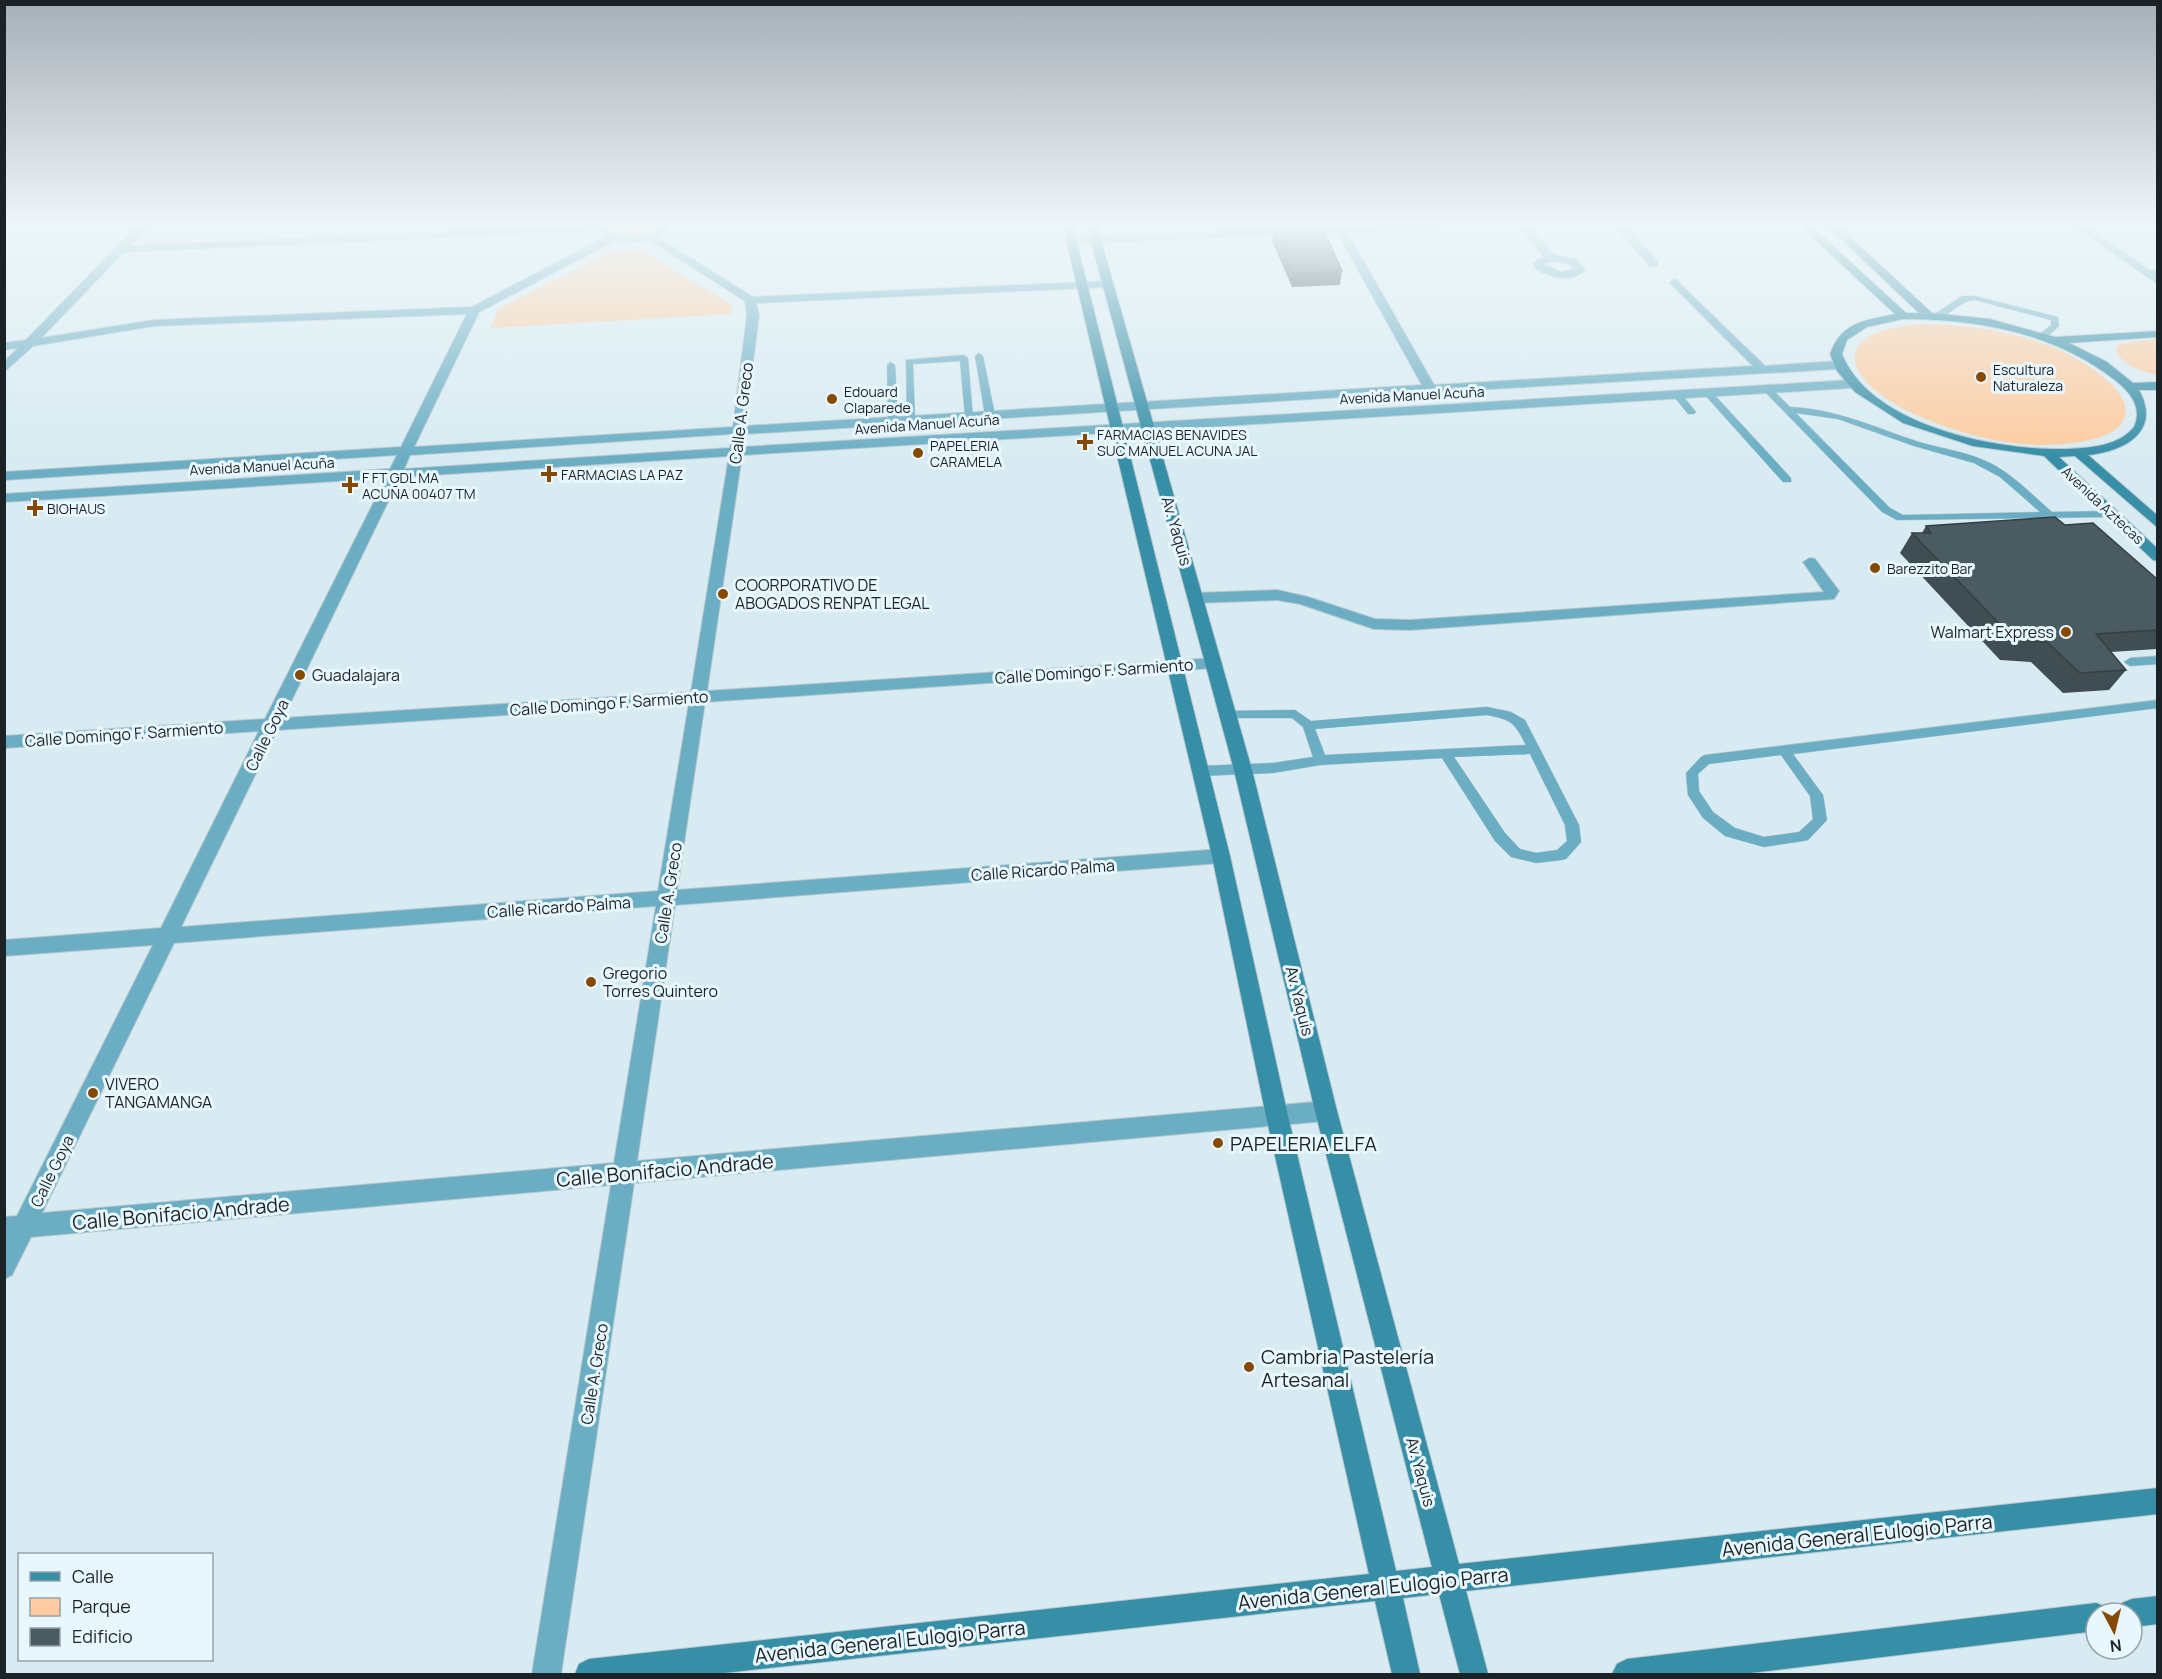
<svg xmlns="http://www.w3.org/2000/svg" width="2162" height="1679" font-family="Manrope,sans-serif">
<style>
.green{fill:#fecca0}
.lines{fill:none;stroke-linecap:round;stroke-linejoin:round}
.lane-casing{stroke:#b6c7cd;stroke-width:1}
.street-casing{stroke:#b6c7cd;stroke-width:2}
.secondary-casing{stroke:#b6c7cd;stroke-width:2}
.lane{fill:#6baec4;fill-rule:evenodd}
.street{fill:#6baec4;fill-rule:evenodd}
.secondary{fill:#368ea7;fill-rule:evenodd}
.wall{fill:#404e53}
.building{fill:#4a5b61;stroke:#344044;stroke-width:1.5}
.poi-dot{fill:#854a00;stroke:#e8f7fd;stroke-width:2}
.labels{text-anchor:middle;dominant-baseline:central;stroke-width:6;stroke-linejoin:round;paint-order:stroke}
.far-poi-label{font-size:14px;fill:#1c2326;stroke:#e8f7fd;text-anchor:start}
.far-street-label{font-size:14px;fill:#1c2326;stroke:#e8f7fd}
.street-label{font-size:16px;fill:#1c2326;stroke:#e8f7fd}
.poi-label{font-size:16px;fill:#1c2326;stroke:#e8f7fd;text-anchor:start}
.near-poi-label{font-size:20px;fill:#1c2326;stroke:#e8f7fd;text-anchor:start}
.near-street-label{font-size:20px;fill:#1c2326;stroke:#e8f7fd}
</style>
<rect width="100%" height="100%" fill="#d8ebf2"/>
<!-- green -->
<path class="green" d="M618,223h38l1,2c-7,14 -34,15 -45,6z
M643,251l89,54 -1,9 -240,14 7,-19 112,-57z
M1917,324c65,0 147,13 195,61 8,8 16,19 13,31 -3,15 -23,21 -35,24 -55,13 -119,-1 -169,-23 -67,-28 -106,-82 -4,-93z
M2157,339v36c-13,-3 -37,-10 -41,-25l3,-6z"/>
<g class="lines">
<!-- lane casing -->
<g class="lane-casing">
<path id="lane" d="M2142,270h16v4h-16z
M1962,296h13l83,21 1,9 -14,13h-6v-4l12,-10v-5l-76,-20c-16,0 -25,18 -40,18v-4z
M979,353l4,3 12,59 -5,3 -5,-3 -10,-59z
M964,355l4,3 5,60 -8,-2 -5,-55 -47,3 2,56 -8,2 -1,-62z
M891,362l4,3 3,56 -5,3 -5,-3 -1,-56z
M1764,387h6l20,20c47,2 86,21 129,35 24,7 49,10 71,21 24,12 42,32 62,49l60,-1 5,3 -5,3 -215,3 -15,-8 -118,-121zM1796,413l42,6 76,27 60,17 26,14 40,35 -137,3 -13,-7z
M1704,390h6l81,88v4h-8l-79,-88z
M1674,392h6l16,20 -2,2h-6l-16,-20z
M2158,656v8l-28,2 -6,-4 6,-4z
M2158,700v8l-365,46 30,41 4,25 -19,20 -5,1 -39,6 -39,-11 -22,-18 -15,-23 -2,-22 15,-16 4,-2zM1781,755l29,41 3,23 -14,13 -35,5 -29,-9 -22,-16 -14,-21 -1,-17 11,-10z
M1487,707l24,5 14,8 54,105 2,17 -15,17 -5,1 -25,3 -25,-6 -16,-16 -53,-83 -122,7 -47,8 -73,3 -6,-5 6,-5 73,-3 40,-6 -10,-30 -11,-9h-69l-2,-3 2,-3 4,-1 68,-1 16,11zM1487,715c25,5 27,7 39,30l-201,10 -10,-26zM1530,754l35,71 2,16 -10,9 -21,3 -16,-4 -15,-16 -51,-76z"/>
</g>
<!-- street casing -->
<g class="street-casing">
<path id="street" d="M140,223h11l-21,23 475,-22 5,3 -4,3c15,8 46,13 55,-7h10l-3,7 -11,7 96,60 355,-16 5,3 -5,3 -352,16 3,12 -14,111 677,-41 -85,-153 -266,12 -5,-3 5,-3 263,-12 -2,-3h10l2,3 133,-3 -5,3 -125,6 87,153 319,-19 -82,-82 -1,-2 5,-3 90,87 73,-5 6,4 -6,4 -400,23 3,5 -6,4 -4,-1 -5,-8 -682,42 -1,13 1108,-67 6,4 -6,4 -1109,67 -35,236 507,-33 8,5 -8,5 -509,34 -28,188 544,-41 6,2 3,5 -3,5 -6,2 -546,42 -38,256 689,-60 8,3 3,7 -3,7 -8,3 -692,62 -73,491h-29l79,-489 -580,52 -19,38 -8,4v-62l13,-1 136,-271 -149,11v-16l157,-12 98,-197 -255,17v-12l261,-17 121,-241 -382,24v-8l386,-25 7,-14 -393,25v-8l397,-25 66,-133 -313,12 -121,20 -29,26v-10l14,-14 -14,2v-7l22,-3zM600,230l5,7 -133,70 -318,13 -113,18 83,-86zM649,240l96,61 2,14 -14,112 -319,20 65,-135 135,-71 12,2zM732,434l-2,14 -326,21 6,-14zM729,456l-38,236 -408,26 117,-241zM689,703l-31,188 -477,36 96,-197zM656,906l-42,257 -572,50 132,-270z
M1515,223h11l28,32 22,4 9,11c-13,13 -34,8 -49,-1l-3,-6 11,-6zM1552,261l17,3 5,5 -14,3 -16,-8z
M1612,223h11l35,39v4h-8z
M2069,223h12l77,53v8z
M1810,558l5,1 24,32 -5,8 -424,31 -36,-1 -74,-25 -23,-4 -82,3 -7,-5 7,-5 82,-3 31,7 67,22 35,1 414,-28 -21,-30z"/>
</g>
<!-- secondary casing -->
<g class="secondary-casing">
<path id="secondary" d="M1062,223h10l158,633 58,260 108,455 36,-4 -117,-456 -81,-341 -148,-547h10l156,547 85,341 122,453 699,-76v26l-692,77 22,83h-28l-21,-80 -36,4 17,76h-28l-17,-73 -660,73h-140l4,-10 10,-5 780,-85 -103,-458 -54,-260z
M1797,223h11l98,90h13l-95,-90h11l97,90 58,6 65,18 103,-6v6l-89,6 38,19 26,21 25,-1v8h-19c23,42 -15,61 -51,65l70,61v12l-83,-72 -16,1 99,92v12l-5,-1 -109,-104 -71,-10 -70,-23 -48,-31 -18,-21 -7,-17c12,-33 34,-33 65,-40zM1903,319c75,0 152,14 212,61 15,12 28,27 19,47 -15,19 -44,21 -67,22 -70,2 -196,-23 -225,-95l5,-14 20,-13z
M2158,1596v28l-26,3v-14h-14l4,-10 10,-4z
M2096,1603l10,4 3,6h-13v18l-354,43h-130l5,-10 10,-5z"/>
</g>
<!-- lane -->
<use href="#lane" class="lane"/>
<!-- street -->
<use href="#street" class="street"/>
<!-- secondary -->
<use href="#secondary" class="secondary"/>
</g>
<!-- wall -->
<path class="wall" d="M1274,228l68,43 -2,14 -48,2 -20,-46z
M2065,525l92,54v70l-46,3 15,18 -17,20 -46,3 -32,-31 -31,-2 -100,-107 12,-20h10l4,-7z"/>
<!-- building -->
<path class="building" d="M1322,227l20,44 -48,3 -20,-46z
M2055,517l10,8 28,-2 64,56v51l-61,4 30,36 -46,3 -33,-31 -32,-2 -103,-107h19l-5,-7z"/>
<!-- sky -->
<linearGradient id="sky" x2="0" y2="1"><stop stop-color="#a7afb7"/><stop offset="0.49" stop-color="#edf6f9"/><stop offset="1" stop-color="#edf6f9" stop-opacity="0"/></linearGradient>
<rect width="2162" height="458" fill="url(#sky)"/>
<!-- markers -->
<g class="poi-dot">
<circle cx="1981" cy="377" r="6"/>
<circle cx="832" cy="399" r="6"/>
<path d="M1082 433h6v6h6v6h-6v6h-6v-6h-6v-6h6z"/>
<circle cx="918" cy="453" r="6"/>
<path d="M546 465h6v6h6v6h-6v6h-6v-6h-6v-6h6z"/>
<path d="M347 476h6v6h6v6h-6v6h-6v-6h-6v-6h6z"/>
<path d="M32 499h6v6h6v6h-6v6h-6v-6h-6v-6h6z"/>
<circle cx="1875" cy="568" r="6"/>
<circle cx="723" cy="594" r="6"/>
<circle cx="2066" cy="632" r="6"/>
<circle cx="300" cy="675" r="6"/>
<circle cx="591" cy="982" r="6"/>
<circle cx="93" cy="1093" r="6"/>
<circle cx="1218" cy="1143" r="6"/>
<circle cx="1249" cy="1367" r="6"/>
</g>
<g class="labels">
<!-- far-poi labels -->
<g class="far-poi-label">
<text x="1993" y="369">Escultura<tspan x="1993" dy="16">Naturaleza</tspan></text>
<text x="844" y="391">Edouard<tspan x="844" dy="16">Claparede</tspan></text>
<text x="1097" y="434">FARMACIAS BENAVIDES<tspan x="1097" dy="16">SUC MANUEL ACUNA JAL</tspan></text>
<text x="930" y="445">PAPELERIA<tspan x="930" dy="16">CARAMELA</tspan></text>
<text x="561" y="474">FARMACIAS LA PAZ</text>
<text x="362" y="477">F FT GDL MA<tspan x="362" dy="16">ACUÑA 00407 TM</tspan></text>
<text x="47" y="508">BIOHAUS</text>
<text x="1887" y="568">Barezzito Bar</text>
</g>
<!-- far-street labels -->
<g class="far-street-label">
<text transform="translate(1412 395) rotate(-3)">Avenida Manuel Acuña</text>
<text transform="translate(927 424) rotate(-4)">Avenida Manuel Acuña</text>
<text transform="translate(262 466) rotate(-3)">Avenida Manuel Acuña</text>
<text transform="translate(2103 505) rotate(43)">Avenida Aztecas</text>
</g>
<!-- street labels -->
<g class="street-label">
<text transform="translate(741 413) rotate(-83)">Calle A. Greco</text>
<text transform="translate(1177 531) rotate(74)">Av. Yaquis</text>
<text transform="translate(1094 671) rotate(-4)">Calle Domingo F. Sarmiento</text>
<text transform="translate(609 703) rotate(-4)">Calle Domingo F. Sarmiento</text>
<text transform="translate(124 734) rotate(-4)">Calle Domingo F. Sarmiento</text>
<text transform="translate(267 735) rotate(-64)">Calle Goya</text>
<text transform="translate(1043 870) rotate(-4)">Calle Ricardo Palma</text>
<text transform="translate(668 893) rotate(-81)">Calle A. Greco</text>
<text transform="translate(559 907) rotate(-4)">Calle Ricardo Palma</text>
<text transform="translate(1300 1001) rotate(76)">Av. Yaquis</text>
<text transform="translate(52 1171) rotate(-64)">Calle Goya</text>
<text transform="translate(594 1374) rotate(-81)">Calle A. Greco</text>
<text transform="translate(1421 1472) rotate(75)">Av. Yaquis</text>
</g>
<!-- poi labels -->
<g class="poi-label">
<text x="735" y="585">COORPORATIVO DE<tspan x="735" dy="18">ABOGADOS RENPAT LEGAL</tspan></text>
<text x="2054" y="632" text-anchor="end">Walmart Express</text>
<text x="312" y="675">Guadalajara</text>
<text x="603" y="973">Gregorio<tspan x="603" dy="18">Torres Quintero</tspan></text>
<text x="105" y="1084">VIVERO<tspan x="105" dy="18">TANGAMANGA</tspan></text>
</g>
<!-- near-poi labels -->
<g class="near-poi-label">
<text x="1230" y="1143">PAPELERIA ELFA</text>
<text x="1261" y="1356">Cambria Pastelería<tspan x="1261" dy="23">Artesanal</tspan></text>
</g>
<!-- near-street labels -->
<g class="near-street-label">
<text transform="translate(665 1170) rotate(-5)">Calle Bonifacio Andrade</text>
<text transform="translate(181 1213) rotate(-5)">Calle Bonifacio Andrade</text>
<text transform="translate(1857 1535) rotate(-6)">Avenida General Eulogio Parra</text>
<text transform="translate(1373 1588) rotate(-6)">Avenida General Eulogio Parra</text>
<text transform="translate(890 1641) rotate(-6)">Avenida General Eulogio Parra</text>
</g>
</g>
<!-- border -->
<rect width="2162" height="1679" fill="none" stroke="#1c2326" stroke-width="12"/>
<!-- legend -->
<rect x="18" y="1553" width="195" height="108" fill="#e8f7fd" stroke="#96a2a7" stroke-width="1.5"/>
<rect x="30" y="1572" width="30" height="9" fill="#368ea7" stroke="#96a2a7" stroke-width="1.5"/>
<text x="72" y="1583" font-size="18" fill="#1c2326">Calle</text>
<rect x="30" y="1598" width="30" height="18" fill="#fecca0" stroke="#96a2a7" stroke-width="1.5"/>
<text x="72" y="1613" font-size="18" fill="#1c2326">Parque</text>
<rect x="30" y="1628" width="30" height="18" fill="#4a5b61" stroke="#96a2a7" stroke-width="1.5"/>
<text x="72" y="1643" font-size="18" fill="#1c2326">Edificio</text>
<!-- north arrow -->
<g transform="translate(2114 1631) rotate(173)"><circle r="28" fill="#e8f7fd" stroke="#96a2a7" stroke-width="1.5"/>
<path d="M0-4.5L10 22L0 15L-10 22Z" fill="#854a00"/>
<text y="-9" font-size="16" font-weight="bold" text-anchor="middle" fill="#1c2326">N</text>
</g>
</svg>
